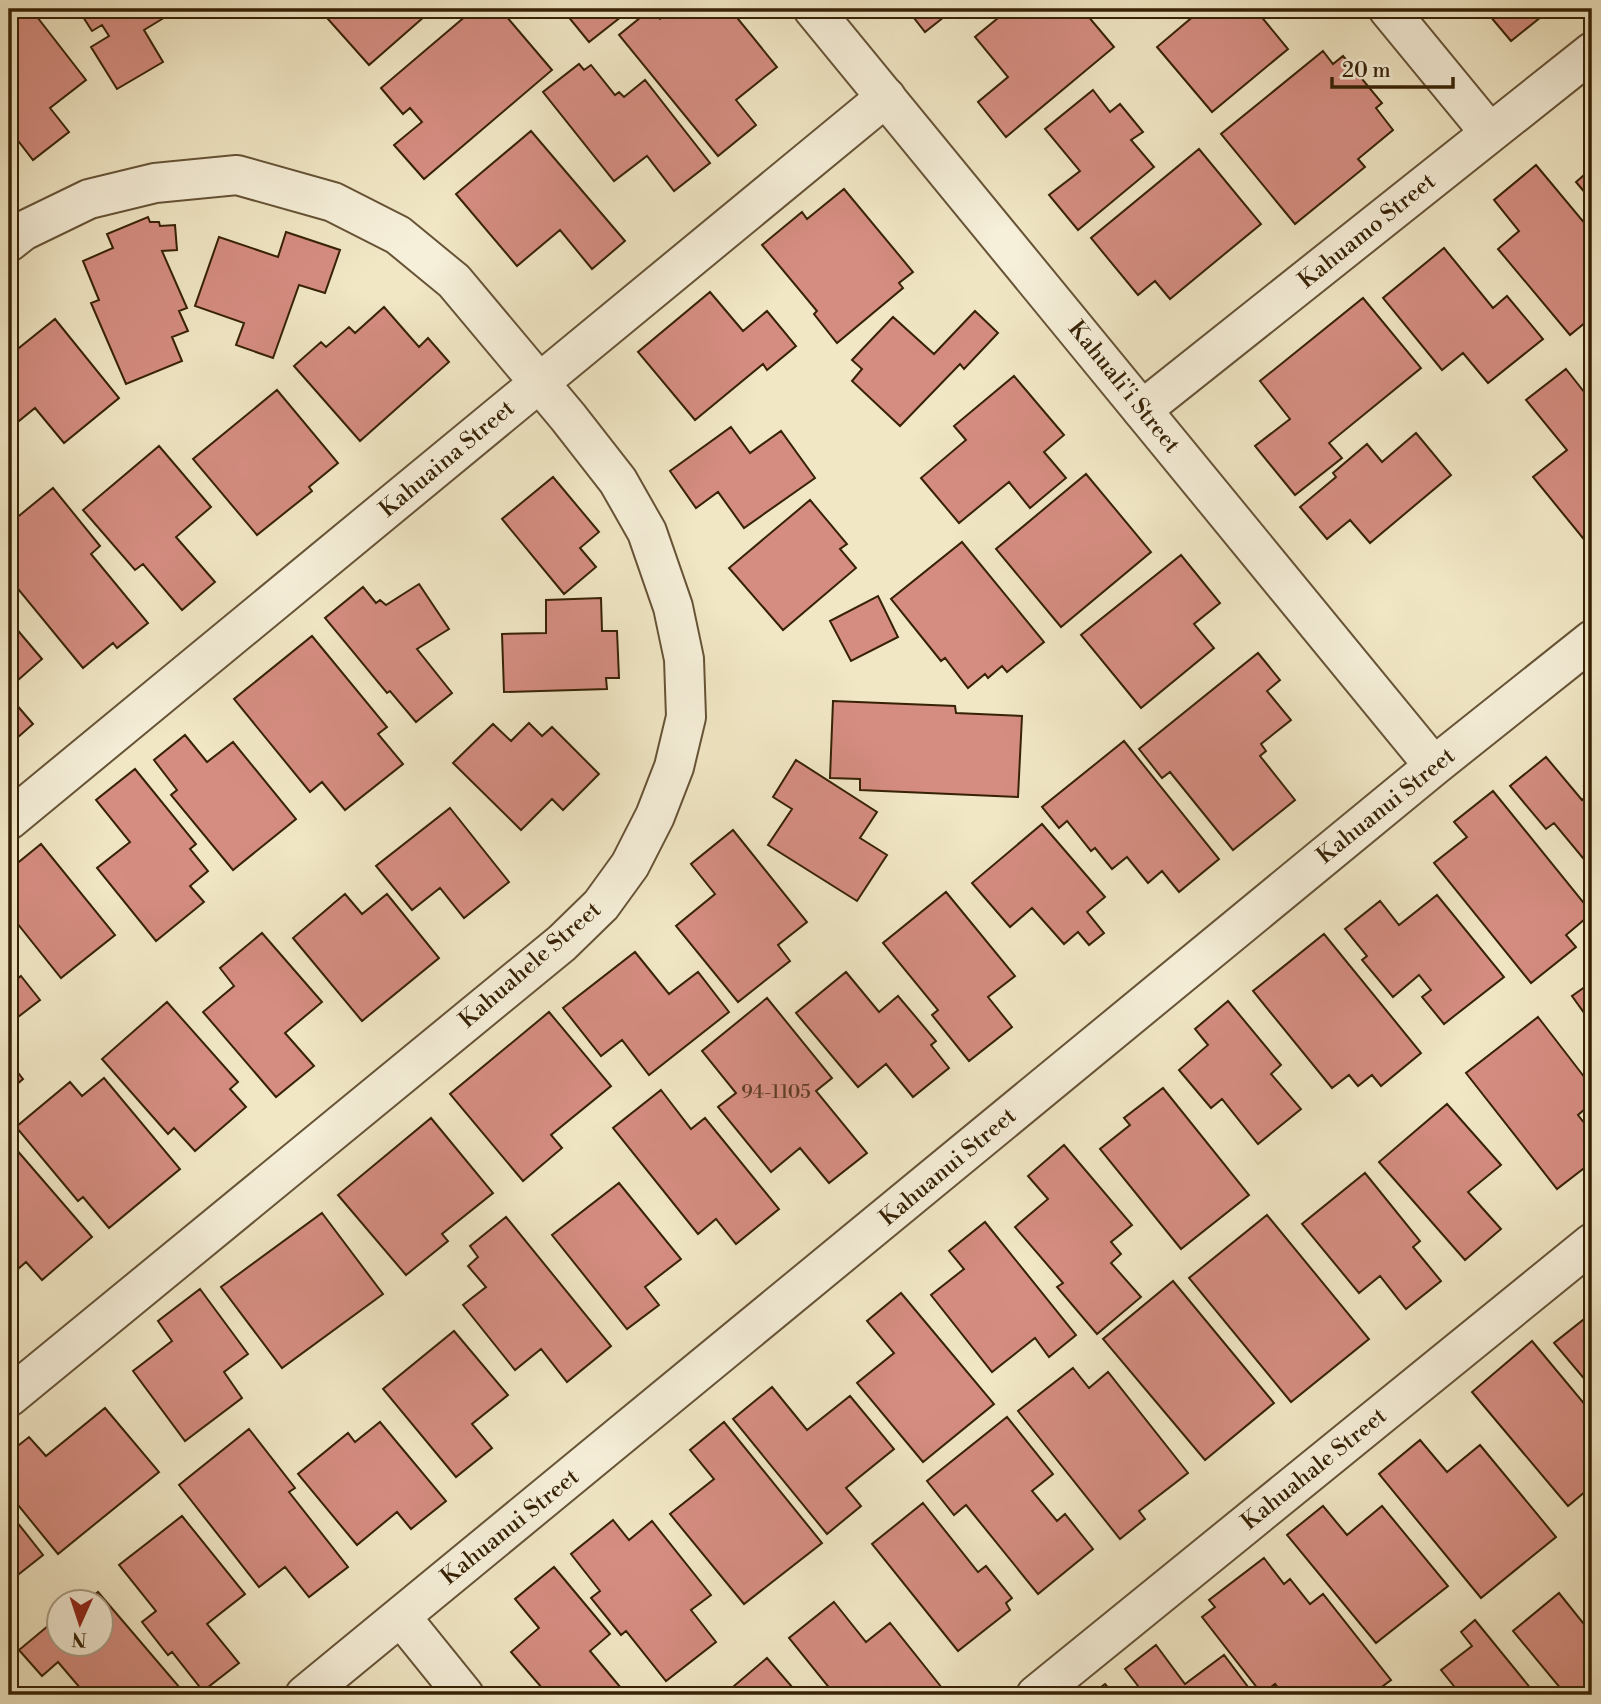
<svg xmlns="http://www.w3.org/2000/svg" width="1601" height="1704" font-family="'Libre Bodoni',serif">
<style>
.building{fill:#d58d81;stroke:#372206;stroke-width:2}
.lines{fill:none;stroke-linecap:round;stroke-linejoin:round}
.minor-casing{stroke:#665336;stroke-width:42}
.tertiary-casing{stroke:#665336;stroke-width:42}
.minor{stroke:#f6efd9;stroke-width:38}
.tertiary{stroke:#f6efd9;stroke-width:38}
.labels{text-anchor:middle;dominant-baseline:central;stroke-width:5;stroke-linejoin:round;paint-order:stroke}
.number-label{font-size:19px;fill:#5e3d25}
.street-label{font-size:23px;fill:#372206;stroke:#f6efd9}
</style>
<rect width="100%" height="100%" fill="#f1e7c5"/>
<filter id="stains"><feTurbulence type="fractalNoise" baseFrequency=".00286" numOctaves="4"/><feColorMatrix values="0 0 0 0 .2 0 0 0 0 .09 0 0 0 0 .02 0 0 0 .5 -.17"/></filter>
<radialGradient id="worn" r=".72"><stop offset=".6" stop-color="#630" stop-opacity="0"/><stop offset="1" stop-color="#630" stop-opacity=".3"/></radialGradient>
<!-- building -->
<path class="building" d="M9,9h30l-5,4 52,67 -36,28 19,24 -36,28 -24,-31v-3l6,-5 -6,-8z
M78,9h85l4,7 -23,14 19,32 -46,27 -26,-42 18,-11 -7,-11 -10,6z
M319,9h114l-64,56z
M474,9h26l52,61 -128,109 -30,-34 28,-23 -12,-14 -7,6 -22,-26z
M562,9h69l-42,33z
M651,9l9,10 13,-10h57l47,58 -41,33 20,25 -38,31 -99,-121z
M907,9h47l-29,23z
M1009,9h73l32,38 -108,90 -28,-35 30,-25 -33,-40z
M1192,9h73l-6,5 29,35 -76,63 -55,-65 39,-33z
M1484,9h67l-40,32z
M1323,51l10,13 10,-8 39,47 -6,5 17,22 -35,29 7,8 -70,57 -74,-90z
M579,64l5,6 7,-5 24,30 4,-3 5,5 21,-17 65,83 -36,28 -27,-35 -33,25 -71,-89z
M1093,90l17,22 10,-8 23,28 -12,8 23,27 -76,63 -29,-35 31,-24 -35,-42z
M531,131l94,110 -33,28 -32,-39 -43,36 -61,-72z
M1199,149l62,75 -91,75 -15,-18 -17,14 -47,-57z
M1536,165l56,67v85l-22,18 -72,-86 21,-18 -25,-31z
M1592,168v33l-16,-19z
M844,189l69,83 -14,11 4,5 -66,55 -23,-29 3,-3 -55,-66 40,-33 5,7z
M148,217l2,5h9l1,4 15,-1 2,25 -15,1 25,57 -8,3 9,20 -16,6 10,24 -56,23 -35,-81 8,-3 -16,-39 30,-13 -6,-14z
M286,232l54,18 -15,43 -26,-8 -26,73 -37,-13 8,-22 -49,-17 24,-69 59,20z
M1444,248l49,60 14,-12 36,43 -55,44 -25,-30 -21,17 -59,-72z
M710,292l33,39 24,-20 29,35 -29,24 -4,-6 -68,56 -57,-68z
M1363,298l58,70 -92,75 13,15 -47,37 -40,-49 35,-27 -30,-38z
M384,307l35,40 9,-9 21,24 -89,79 -66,-75 27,-24 5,5 23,-20 6,6z
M975,311l23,22 -34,36 -4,-5 -60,62 -48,-45 10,-12 -10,-9 41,-43 41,37z
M55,319l64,79 -55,45 -29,-35 -21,17 -5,-7v-62z
M1566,369l26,33v3l-5,4 5,6v124l-5,4 -54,-66 34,-27 -41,-50z
M1014,376l50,59 -20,17 22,26 -36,30 -21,-26 -50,41 -38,-45 45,-38 -12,-14z
M277,390l61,73 -29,24 3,4 -55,44 -64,-76z
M731,427l19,26 31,-22 34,47 -71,50 -26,-36 -22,16 -26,-37z
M9,432l7,8 -7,6z
M1416,433l35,42 -81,68 -20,-23 -23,19 -27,-32 36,-30 -3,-4 34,-29 15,18z
M159,446l52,61 -35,30 39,45 -33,28 -39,-46 -8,6 -52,-60z
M1086,474l65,78 -90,75 -65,-78z
M553,477l46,55 -19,16 16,19 -32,27 -62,-75z
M53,488l47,58 -9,8 57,69 -31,25 -4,-5 -30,25 -74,-90v-54z
M810,500l37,44 -7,5 16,19 -73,62 -54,-62z
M962,542l82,100 -37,30 -5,-6 -14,12 -3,-4 -17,14 -23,-30 -4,3 -50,-62z
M1181,555l39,48 -26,21 20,24 -73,60 -60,-73z
M419,584l30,45 -32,20 35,44 -36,29 -26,-31 -3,2 -62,-75 38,-31 13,16 4,-3 6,5z
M878,596l20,41 -47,24 -21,-40z
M601,598l1,33h15l2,47h-13l1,11 -103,3 -2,-58 44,-1v-33z
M9,620l33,39 -33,29z
M312,636l75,91 -9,7 25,30 -58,46 -23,-28 -12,10 -76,-93z
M1258,653l22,27 -13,11 24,29 -30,24 5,7 -6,5 35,44 -62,50 -63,-78 -8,6 -23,-29z
M9,696l24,28 -24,21z
M833,701l122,5 1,7 66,3 -4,81 -158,-7v-11l-30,-1z
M529,723l13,13 10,-9 47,47 -36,36 -11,-11 -31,31 -68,-67 40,-39 18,17z
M185,735l22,27 26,-20 63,77 -63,51 -62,-75 6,-5 -23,-30z
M1124,741l95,118 -40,33 -17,-21 -14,12 -21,-26 -15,12 -17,-21 -4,3 -24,-30 -8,7 -17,-21z
M1546,757l36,43 9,-7 -7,-7 8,-7v90l-38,-46 -8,6 -36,-43z
M796,760l81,52 -17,26 27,17 -30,46 -89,-56 24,-36 -19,-12z
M135,769l61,75 -6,5 18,22 -18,15 14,16 -48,39 -59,-73 33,-26 -34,-42z
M1493,791l99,122 -26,22 10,12 -45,36 -97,-120 33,-26 -13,-15z
M450,808l59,74 -45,36 -24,-30 -28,22 -36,-44z
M1042,824l63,73 -18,15 17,21 -15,12 -11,-13 -14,12 -32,-36 -22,19 -38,-44z
M733,830l74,92 -29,23 12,16 -52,41 -62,-76 39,-32 -24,-30z
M41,844l74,91 -54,43 -52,-65v-43z
M946,892l69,84 -27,21 24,30 -43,34 -37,-46 6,-5 -55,-67z
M345,894l17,20 25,-20 52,64 -77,63 -69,-83z
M1437,895l67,82 -60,47 -22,-27 9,-7 -12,-15 -26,22 -31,-37 5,-4 -22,-27 35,-28 19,24z
M262,933l60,69 -37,31 29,33 -38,31 -73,-85 31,-26 -14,-18z
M1324,934l97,119 -40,33 -9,-11 -14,11 -9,-11 -17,13 -79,-97z
M635,952l34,42 29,-22 31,40 -80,63 -27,-35 -21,16 -38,-48z
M846,972l33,40 19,-16 38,45 -5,4 18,23 -36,29 -27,-33 -28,23 -62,-74z
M21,976l19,24 -31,24v-47l4,5z
M1592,982v42l-20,-28z
M767,998l65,80 -16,13 51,62 -38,30 -29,-35 -29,24 -53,-65 18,-14 -34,-42z
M1228,1001l53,64 -10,9 30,35 -43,35 -36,-45 -11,9 -32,-38 29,-25 -13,-16z
M167,1002l71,80 -8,7 16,18 -51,44 -21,-23 -6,6 -66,-75z
M549,1012l62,74 -60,49 11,13 -39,33 -73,-87z
M1538,1017l54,70v16l-14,12 14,18v29l-35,27 -91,-116z
M9,1061l14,18 -14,12z
M104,1078l76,91 -71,59 -26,-31 -5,4 -62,-74 54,-45 12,14z
M1163,1088l86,107 -68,54 -81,-100 30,-24 -6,-7z
M661,1090l30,39 14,-11 74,91 -43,35 -20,-25 -18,15 -85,-106z
M1447,1104l54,61 -33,27 33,37 -36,31 -86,-98z
M431,1118l62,75 -51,41 6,7 -42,34 -68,-80z
M9,1141l83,96 -50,43 -16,-18 -17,15z
M1064,1145l68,80 -21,17 10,12 -10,9 30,34 -44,37 -40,-47 6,-4 -48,-56 33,-28 -20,-23z
M1365,1173l55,68 -7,6 28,34 -35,28 -26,-33 -21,17 -57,-69z
M619,1183l62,76 -36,28 14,18 -32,24 -75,-94z
M322,1213l61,81 -101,74 -61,-81z
M1267,1215l102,124 -78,63 -102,-124z
M506,1217l105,129 -44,36 -26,-33 -26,21 -52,-65 23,-18 -18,-21 10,-9 -8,-11z
M985,1222l91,113 -27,22 -14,-19 -43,34 -61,-77 33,-26 -15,-18z
M1173,1281l101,122 -69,57 -102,-121z
M200,1289l48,65 -24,18 18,26 -57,43 -52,-70 39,-30 -14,-20z
M901,1293l93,111 -71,58 -66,-79 37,-30 -27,-32z
M1588,1316l4,5v67l-38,-45z
M454,1331l54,64 -36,29 20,24 -36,29 -73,-88z
M1532,1341l60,72v73l-24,20 -96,-114z
M1073,1368l16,20 19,-16 80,101 -49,38 6,8 -25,20 -102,-128z
M772,1387l35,43 43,-34 44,53 -48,39 15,18 -34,28 -94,-115z
M105,1408l54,64 -101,82 -49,-60v-41l20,-16 17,19z
M1007,1417l46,57 -21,17 25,30 8,-7 28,35 -55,45 -72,-89 -12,10 -27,-34z
M380,1422l66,79 -35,28 -14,-17 -40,33 -59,-71 50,-41 7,9z
M724,1422l98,121 -78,61 -74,-90 44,-35 -24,-29z
M249,1429l46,59 -6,4 59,75 -39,30 -24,-30 -26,20 -80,-102z
M1420,1440l27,32 33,-27 76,92 -75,61 -102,-124z
M923,1503l55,69 8,-6 26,32 -6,5 4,7 -52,41 -86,-107z
M1323,1506l24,29 35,-29 66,80 -72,57 -89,-108z
M9,1512l34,43 -34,27z
M182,1516l63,78 -38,30 32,39 -36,28 -31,-39 -4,3 -26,-33 14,-11 -37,-46z
M613,1520l16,20 23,-19 59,74 -20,15 25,32 -50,39 -40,-50 -5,4 -30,-37 9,-7 -29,-37z
M1264,1558l20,26 6,-5 20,25 13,-10 68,86 -20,15h-87l-9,-11 -13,10 -60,-77 13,-10 -6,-7z
M554,1567l56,67 -20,17 36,43 -2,1h-76l-37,-43 28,-24 -24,-29z
M98,1592l88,103h-100l-28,-33 -16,14 -23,-26 41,-34v28h42v-42h-26l8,-7 4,5z
M1559,1593l33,41v57l-5,4h-21l-53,-64z
M834,1602l32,40 24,-19 52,65 -9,7h-98l-46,-57z
M1475,1620l61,75h-86l7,-5 -16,-20 31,-24 -11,-14z
M1156,1645l29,39 39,-29 30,40h-109l-20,-26z
M767,1658l32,37h-69l7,-6 -3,-3z
M14,1683l10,12h-15v-8z
M1105,1684l9,11h-24z"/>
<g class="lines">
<!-- minor casing -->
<g class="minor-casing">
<path id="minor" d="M1388,9l102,124
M9,242l14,-11 66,-32 66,-16 82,-8 96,27 65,33 56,46 114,136 50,64 29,51 26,75 11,52 2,58 -12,50 -19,49 -25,49 -29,40 -39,38 -553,454
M1142,410l450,-358
M9,820l877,-723
M401,1617l63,78
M1036,1695l556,-452"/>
</g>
<!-- tertiary casing -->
<g class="tertiary-casing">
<path id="tertiary" d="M813,9l621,757
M305,1695l1129,-929 158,-126"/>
</g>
<!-- minor -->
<use href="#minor" class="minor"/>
<!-- tertiary -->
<use href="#tertiary" class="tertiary"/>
</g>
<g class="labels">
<!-- number labels -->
<g class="number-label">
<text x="776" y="1092">94-1105</text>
</g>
<!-- street labels -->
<g class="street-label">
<text transform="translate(1367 231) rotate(-39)">Kahuamo Street</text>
<text transform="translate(1124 387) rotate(51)">Kahuali'i Street</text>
<text transform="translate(447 459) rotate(-40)">Kahuaina Street</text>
<text transform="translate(1386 806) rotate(-39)">Kahuanui Street</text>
<text transform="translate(530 965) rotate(-41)">Kahuahele Street</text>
<text transform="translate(948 1167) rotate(-40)">Kahuanui Street</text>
<text transform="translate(1314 1469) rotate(-39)">Kahuahale Street</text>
<text transform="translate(510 1527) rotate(-39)">Kahuanui Street</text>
</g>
</g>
<!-- margin -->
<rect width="1601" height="1704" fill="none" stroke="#f1e7c5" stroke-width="35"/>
<rect x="10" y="10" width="1580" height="1683" fill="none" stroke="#372206" stroke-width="3.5"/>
<rect x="18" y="18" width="1566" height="1669" fill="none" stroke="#372206" stroke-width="2"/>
<!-- north arrow -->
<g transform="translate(80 1623) rotate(183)"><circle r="33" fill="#f6efd9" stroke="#aa9d85" stroke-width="2"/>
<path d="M0-5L12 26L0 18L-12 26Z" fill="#8f2418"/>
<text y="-10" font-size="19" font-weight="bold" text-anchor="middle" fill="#372206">N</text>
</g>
<!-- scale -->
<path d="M1332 77v10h121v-10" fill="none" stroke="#372206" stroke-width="3.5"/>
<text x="1342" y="77" font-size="21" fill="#372206" stroke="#f6efd9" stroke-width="5" paint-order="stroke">20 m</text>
<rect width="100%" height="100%" filter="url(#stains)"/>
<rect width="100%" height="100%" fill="url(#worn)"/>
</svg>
